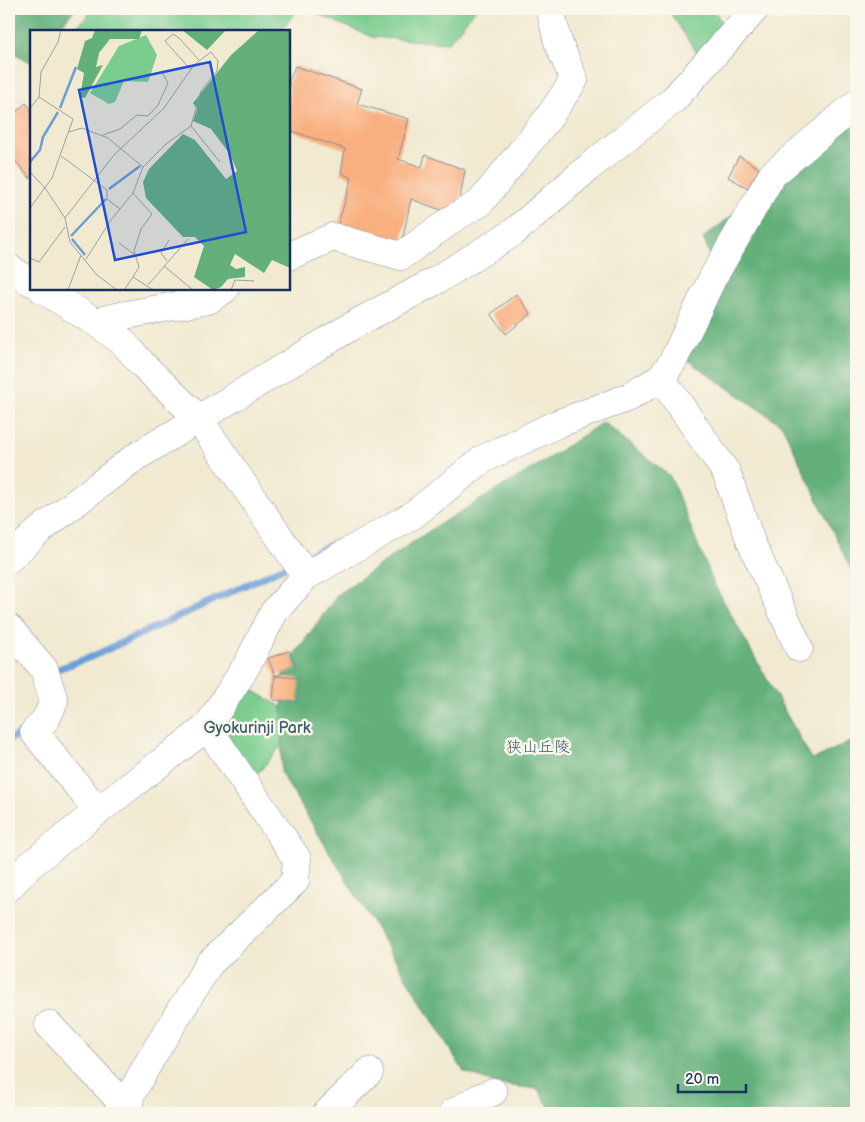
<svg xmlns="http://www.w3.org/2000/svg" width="865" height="1122" font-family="'Balsamiq Sans','Klee One',sans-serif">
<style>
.green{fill:#7bcd8f;stroke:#4b7e76}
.forest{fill:#64b07a;stroke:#40706c}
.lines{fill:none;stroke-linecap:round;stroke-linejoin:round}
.stream{stroke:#6a9ed6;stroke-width:7}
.building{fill:#f9af7f}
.minor-casing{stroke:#868c98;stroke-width:29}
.minor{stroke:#fff;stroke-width:28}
.labels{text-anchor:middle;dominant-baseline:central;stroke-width:5;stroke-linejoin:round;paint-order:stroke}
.park-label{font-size:16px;fill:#385e6d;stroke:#fbf7ec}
.inset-river{fill:none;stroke:#6a9ed6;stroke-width:2.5}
.inset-road{fill:none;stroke:#9b9fa3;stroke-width:1}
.view{fill:#1d4ed8;fill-opacity:0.15;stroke:#1d4ed8;stroke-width:2.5}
.inset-edge{fill:none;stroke:#1b2f5e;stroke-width:2.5}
</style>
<rect width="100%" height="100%" fill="#fbf7ec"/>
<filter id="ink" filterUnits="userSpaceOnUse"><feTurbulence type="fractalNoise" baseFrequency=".02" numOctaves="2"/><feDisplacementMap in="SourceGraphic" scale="10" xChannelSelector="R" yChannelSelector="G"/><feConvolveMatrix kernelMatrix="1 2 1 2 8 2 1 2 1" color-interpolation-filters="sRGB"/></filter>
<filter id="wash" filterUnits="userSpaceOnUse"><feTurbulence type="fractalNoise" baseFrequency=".0096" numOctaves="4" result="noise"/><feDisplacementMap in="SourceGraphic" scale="20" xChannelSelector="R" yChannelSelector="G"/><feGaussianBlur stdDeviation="1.12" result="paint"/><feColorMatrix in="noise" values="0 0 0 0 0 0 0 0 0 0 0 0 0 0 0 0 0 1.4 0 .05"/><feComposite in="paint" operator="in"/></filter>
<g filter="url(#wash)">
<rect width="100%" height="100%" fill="#f1ead1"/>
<!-- green -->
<path class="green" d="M94,9h205l-19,22h-207z
M306,9h170l-28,34 -76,-6z
M668,9h45l15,23 -32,20z
M247,687l43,25v23l-36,43 -32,-49z"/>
<!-- forest -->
<path class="forest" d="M16,9h59l-19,22h-25v29l-1,2 -21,-12v-22z
M856,120v460l-74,-155 -105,-72 43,-72 -17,-43z
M603,422l67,54 44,108 98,176 44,-21v374h-303l-15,-24 -42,-5 -32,-12 -183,-299 2,-103 56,-77 96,-66 108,-65z"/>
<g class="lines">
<!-- stream -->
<path class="stream" d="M300,559l36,-17
M53,676l2,-6 36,-13 200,-93
M9,740l18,-11"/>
</g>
<g id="blocks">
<!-- building -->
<path class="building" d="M295,66l67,23 -5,15 52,15 -11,40 24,8 3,-12 40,15 -8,46 -46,-17 -10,47 -63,-22 14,-46 -11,-5 4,-24 -56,-19v-49z
M26,103l5,6v70l-22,-25v-36z
M739,156l20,12 -11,20 -20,-11z
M516,294l15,20 -25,20 -15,-20z
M290,651l6,17 -21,8 -7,-18z
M275,676l24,2 -1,24 -25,-2z"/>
</g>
</g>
<g filter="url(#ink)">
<use href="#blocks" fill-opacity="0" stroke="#868c98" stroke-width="1"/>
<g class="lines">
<!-- minor casing -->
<g class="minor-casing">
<path id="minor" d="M289,256l44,-19 68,19 56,-40 23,-13 69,-86 25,-37 -16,-38 -8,-33
M9,268l22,14
M42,289l53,33 28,20 19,22 56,54 108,158
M95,322l31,-7 82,-15 17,-11
M661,378l65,94 25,70 48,106
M9,559l31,-29 94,-72 221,-134 82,-44 77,-48 74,-64 85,-68 82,-91
M9,628l35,41 10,32 -8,18 -12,13 64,79
M9,887l20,-21 69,-55 109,-84 40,-62 27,-53 32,-36 107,-61 70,-56 74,-35 72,-27 32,-19 12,-17 39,-82 60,-104 84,-71
M49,1025l79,84
M127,1113l4,-19 19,-34 59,-96 86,-83 2,-22 -90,-132
M327,1113l42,-41
M453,1113l26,-15 14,-6"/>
</g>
<!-- minor -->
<use href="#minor" class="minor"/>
</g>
</g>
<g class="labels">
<!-- park labels -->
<g class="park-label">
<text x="257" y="728">Gyokurinji Park</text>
<text x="538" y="747">狭山丘陵</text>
</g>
</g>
<!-- overview -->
<g transform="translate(30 30)">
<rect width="260" height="260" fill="#f1ead1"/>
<path d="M116,5l11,20 -9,27 -24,-1 -9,21 -6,2 -19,-11 29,-47z" fill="#7bcd8f"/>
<path d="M65,0h47l-3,9h-29l-11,14 -3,14 7,-2 -18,33 -5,-1 4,-24 -7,-4 8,-28 7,-3zM152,0h44l-19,20zM229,0h31v238l-18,-8 -8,13 -29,-19 -5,11 6,4 9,-2v10l-17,2 -7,8 -8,3 -19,-13 10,-31 -9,-9h-12l-37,-39 -3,-16 6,-13 34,-35 12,6 31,39 11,-8 -7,-17 -19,-25 -18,-8 4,-12 -4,-6 38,-48z" fill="#64b07a"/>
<path class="inset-river" d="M30,78l16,-41M0,132l10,-12 3,-13 15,-25M79,159l31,-23M41,206l35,-37M42,209l13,16"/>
<path class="inset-road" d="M161,40l-26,-29 8,-7 6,4 20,22M0,78l9,-11 2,-25 17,-30 3,-12M161,96l29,36M39,102l13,-4 26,10 35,29M73,105l17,-6 17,-14 11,1 10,-11 10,-22 -6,-11M31,126l46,34v9l13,10M0,142l15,16 20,30 5,24 27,33 20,15M0,178l22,-30 21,-59 -34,-22M35,188l49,-63 50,-47 30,-43 17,-13 7,9 -1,10 -16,20 -10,35 -25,18 -23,23 -10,26 -22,27 -25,39M89,213l15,11M0,228l9,4 26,-35M137,231l-6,-8 8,-13M134,236l29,24M103,247l6,-10 -5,-16 7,-22 11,-15 -19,-21M118,255l40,-46M38,260l13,-35M94,260l9,-13 20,13M201,260l4,-10 19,1"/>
<path class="view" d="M180,32l36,170 -131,28 -36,-170z"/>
<rect width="260" height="260" class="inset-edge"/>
</g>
<!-- margin -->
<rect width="865" height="1122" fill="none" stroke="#fbf7ec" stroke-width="30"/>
<!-- scale -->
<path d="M678 1084v8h68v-8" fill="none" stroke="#1b2f5e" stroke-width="2.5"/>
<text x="685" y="1084" font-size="15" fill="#1b2f5e" stroke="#fbf7ec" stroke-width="4" paint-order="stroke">20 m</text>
</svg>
